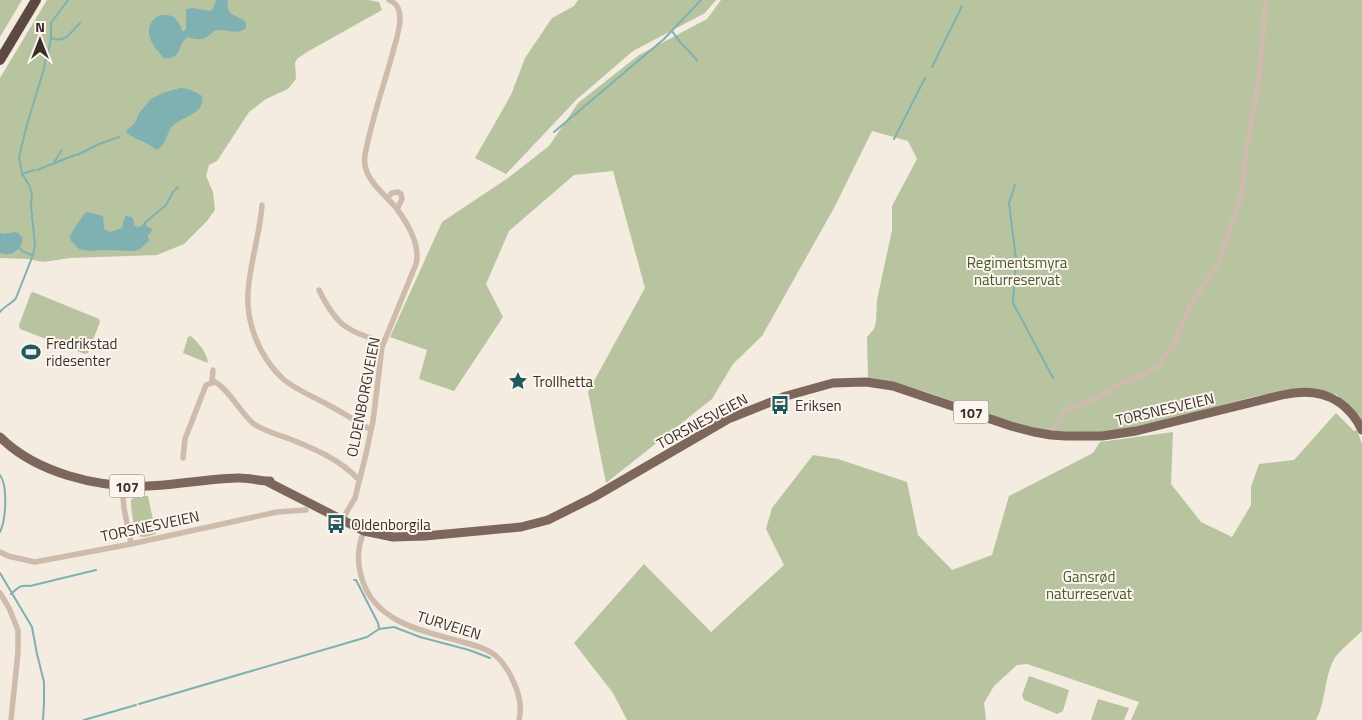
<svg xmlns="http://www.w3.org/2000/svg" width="1362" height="720" font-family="'Titillium Web',sans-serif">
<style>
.green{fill:#b8c4a0}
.water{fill:#7fb0b2}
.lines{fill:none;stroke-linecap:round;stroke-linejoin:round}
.stream{stroke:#7fb0b2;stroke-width:2}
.street{stroke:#cdbbac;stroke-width:5.5}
.primary{stroke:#7d675c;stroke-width:9}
.highway{stroke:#5c4a42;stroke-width:10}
.labels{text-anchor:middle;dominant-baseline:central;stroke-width:4;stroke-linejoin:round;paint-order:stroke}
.shield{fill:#fbf5ee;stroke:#756b66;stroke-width:1}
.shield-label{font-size:14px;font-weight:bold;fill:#3b302b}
.park-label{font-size:15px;fill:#4a5a2e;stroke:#fbf5ee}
.poi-label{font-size:15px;fill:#3b302b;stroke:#fbf5ee;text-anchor:start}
.street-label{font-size:15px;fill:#3b302b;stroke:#fbf5ee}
</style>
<rect width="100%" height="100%" fill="#f4ebe1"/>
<!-- green -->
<path class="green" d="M0,0h22l-22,37z
M47,0h321l11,2 3,8 -75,42 -10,7 -2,4 1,16 -8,10 -22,10 -17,13 -32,49 -8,4 -3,11 7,16 2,18 -8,11 -23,23 -27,11 -87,3 -27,4 -15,-3 -28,-1v-180z
M578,0h138l-11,13 -72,38 -56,48 -71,75 -31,-16 36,-63 14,-37 27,-40 22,-12z
M721,0h641v424l-25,-29 -41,-7 -44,9 -85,23 -54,13 -64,-2 -29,-7 -24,-7 -67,-24 -36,-11 -25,-4 -1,-41 7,-8 2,-8 1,-21 15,-70v-24l25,-47 -9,-18 -36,-10 -38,77 -72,128 -29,28 -21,35 -106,84 -18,-91 57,-104 -32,-117 -39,4 -65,56 -23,53 17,33 -49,74 -35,-12 8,-29 -37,-13 52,-115 66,-44 41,-32 29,-43 61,-48 68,-36z
M33,292l66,27 1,3 -12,31 -3,1 -65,-25 -1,-4 12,-32z
M191,336c8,8 16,16 17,27l-25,-10 5,-16z
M1336,413l18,18 3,-1 5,14v187c-7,7 -23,20 -28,28 -10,19 -8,42 -18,61h-185l8,-18 -112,-38 -10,1 -23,21 -10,17 2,17h-359l-14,-27 -39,-50 70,-79 67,68 73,-67 -18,-36 6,-21 41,-53 25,4 69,23 11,53 34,35 40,-15 17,-59 84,-43 7,-11 73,-10 -2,52 30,38 31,15 19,-32v-18l8,-23 35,-4z
M137,496h11l8,38c-5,1 -12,5 -17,2 -6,-4 -7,-25 -8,-32v-4z
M1029,676l40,14 -6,21 -6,3 -33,-14 -2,-5z
M1098,699l31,9 -5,12h-33z"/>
<!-- water -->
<path class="water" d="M216,0h12c-3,16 7,14 18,22v6c-8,7 -18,2 -28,2 -5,0 -6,4 -10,6 -6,5 -14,3 -20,1 -12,7 -5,23 -24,21 -3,-3 -5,-6 -8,-9 -24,-32 20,-49 26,-18h2l2,-2v-20l6,-1 18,3 3,-2z
M180,88c8,0 16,4 22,8 4,19 -22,20 -31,32 -5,7 -6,19 -15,22 -7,-8 -19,-9 -29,-17l-1,-2 9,-8 4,-10 12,-14 12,-6z
M87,212l16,4 1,13 6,3 12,-4 2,-9 2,-3 6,1 2,4v4l3,2 5,-1 3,-5h2l-1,5 6,3 -1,4 -3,2 1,6 -9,8 -5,2 -31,-1 -14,1 -11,-2 -8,-8 -1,-4 2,-5 13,-19z
M15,232l3,1 5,5c-2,12 -11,19 -23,15v-20l5,1z"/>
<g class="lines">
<!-- stream -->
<path class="stream" d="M672,31l8,11 17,18
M51,38c14,6 20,-6 29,-15
M932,67l30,-61
M554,132l110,-93 37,-39
M894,139l31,-61
M77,155l22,-11 20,-7
M54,162l8,-12
M37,170l38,-15
M22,174l12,-4
M1015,185l-6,18 7,56 -3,44 40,75
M147,221l19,-16 7,-13 5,-5
M19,248l5,4 8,3
M0,312c4,-6 12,-8 16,-14l17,-43 2,-10 -4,-39 1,-13 -3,-8 -7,-11 -3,-17 7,-29 16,-53 2,-5 1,-9 4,-12 2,-13v-13l17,-23
M0,475c8,11 6,45 0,57
M0,573l32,54 5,27 7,28v21l-1,17
M354,580h2l22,43 1,5
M11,594c8,-7 8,-9 19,-8l66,-16
M139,704l218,-64 10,-3 12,-8 15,-2 26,10 49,13 21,8
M84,720l52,-15"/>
<!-- street -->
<path class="street" d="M387,198l5,-5 6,-1 3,2 1,5 -5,10
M262,205c-2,29 -12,57 -14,87 -2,31 11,64 34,86 11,10 29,18 43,25 15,8 31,18 46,27
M319,290c17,35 28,42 65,52
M212,382l1,-12
M1051,435l10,-19 5,-6 31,-12 21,-13 24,-10 10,-5 8,-7 14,-20 16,-37 29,-44 23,-68 4,-44 12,-64 8,-85
M183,458l2,-19 21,-54 9,-3c13,6 26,32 39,42 10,7 24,11 36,15 25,10 51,21 69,41
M122,485l2,23 7,36
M342,520l13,-22 11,-44 7,-33 9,-74 34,-83c5,-19 -8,-40 -19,-55 -13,-16 -36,-31 -32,-54 6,-33 17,-64 26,-96 3,-13 9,-27 9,-41 0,-8 -3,-15 -11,-18
M364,531c-7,18 -7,30 -2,48 13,43 60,52 97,62 13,4 26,6 36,14 8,7 15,18 19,28 5,11 8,25 5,37
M0,552l8,4 27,6 96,-18 146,-32 29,-2
M0,593l9,15 9,22v22l-7,68"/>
<!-- primary -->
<path class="primary" d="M0,437c36,36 98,51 148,49 29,-1 58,-7 88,-8 11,-1 22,3 34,3
M266,481l98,50 29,6 32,-1 96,-9 27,-7 46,-23 134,-78 58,-23 47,-13 33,-1 27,4 118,40 23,6 17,3 15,1h36l34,-5 146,-36c35,-8 64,2 80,35"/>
<!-- highway -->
<path class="highway" d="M0,60l36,-60"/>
</g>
<!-- icons -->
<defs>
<g id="stadium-bare" transform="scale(1.5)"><path d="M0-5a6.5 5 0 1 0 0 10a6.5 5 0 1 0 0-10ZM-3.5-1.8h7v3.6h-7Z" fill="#1f5a5e" stroke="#fbf5ee" stroke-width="2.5" paint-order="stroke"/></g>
<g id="sight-bare" transform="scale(1.5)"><path d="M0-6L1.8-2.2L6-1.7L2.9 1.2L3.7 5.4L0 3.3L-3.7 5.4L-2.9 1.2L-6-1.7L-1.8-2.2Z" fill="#1f5a5e" stroke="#fbf5ee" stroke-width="2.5" paint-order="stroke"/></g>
<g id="bus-bare" transform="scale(1.5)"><path d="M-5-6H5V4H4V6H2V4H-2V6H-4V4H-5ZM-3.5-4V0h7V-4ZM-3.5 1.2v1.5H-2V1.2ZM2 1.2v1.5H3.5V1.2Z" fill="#1f5a5e" stroke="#fbf5ee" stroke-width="2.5" paint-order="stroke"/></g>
</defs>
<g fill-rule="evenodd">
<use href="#stadium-bare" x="31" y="352"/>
<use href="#sight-bare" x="518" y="381"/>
<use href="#bus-bare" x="780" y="405"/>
<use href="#bus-bare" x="336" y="524"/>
</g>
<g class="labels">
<!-- shield labels -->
<g class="shield">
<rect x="953.5" y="400.5" width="35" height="23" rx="4"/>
<rect x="109.5" y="474.5" width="35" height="23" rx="4"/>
</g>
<g class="shield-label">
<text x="971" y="412">107</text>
<text x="127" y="486">107</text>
</g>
<!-- park labels -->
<g class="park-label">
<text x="1017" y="262">Regimentsmyra<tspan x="1017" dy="17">naturreservat</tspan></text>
<text x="1089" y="576">Gansrød<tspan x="1089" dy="17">naturreservat</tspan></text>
</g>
<!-- poi labels -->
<g class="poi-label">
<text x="46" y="343">Fredrikstad<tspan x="46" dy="17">ridesenter</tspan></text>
<text x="533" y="381">Trollhetta</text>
<text x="795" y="405">Eriksen</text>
<text x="351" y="524">Oldenborgila</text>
</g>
<!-- street labels -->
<g class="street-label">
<text transform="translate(363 397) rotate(-79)">OLDENBORGVEIEN</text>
<text transform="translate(1165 409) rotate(-13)">TORSNESVEIEN</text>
<text transform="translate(702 421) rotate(-28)">TORSNESVEIEN</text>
<text transform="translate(150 526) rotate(-12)">TORSNESVEIEN</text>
<text transform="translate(449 625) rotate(17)">TURVEIEN</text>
</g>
</g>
<!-- north arrow -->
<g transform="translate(40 40)" stroke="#fbf5ee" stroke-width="4" paint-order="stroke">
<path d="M0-4L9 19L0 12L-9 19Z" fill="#3b302b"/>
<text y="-8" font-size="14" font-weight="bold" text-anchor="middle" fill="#3b302b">N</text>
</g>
</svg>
